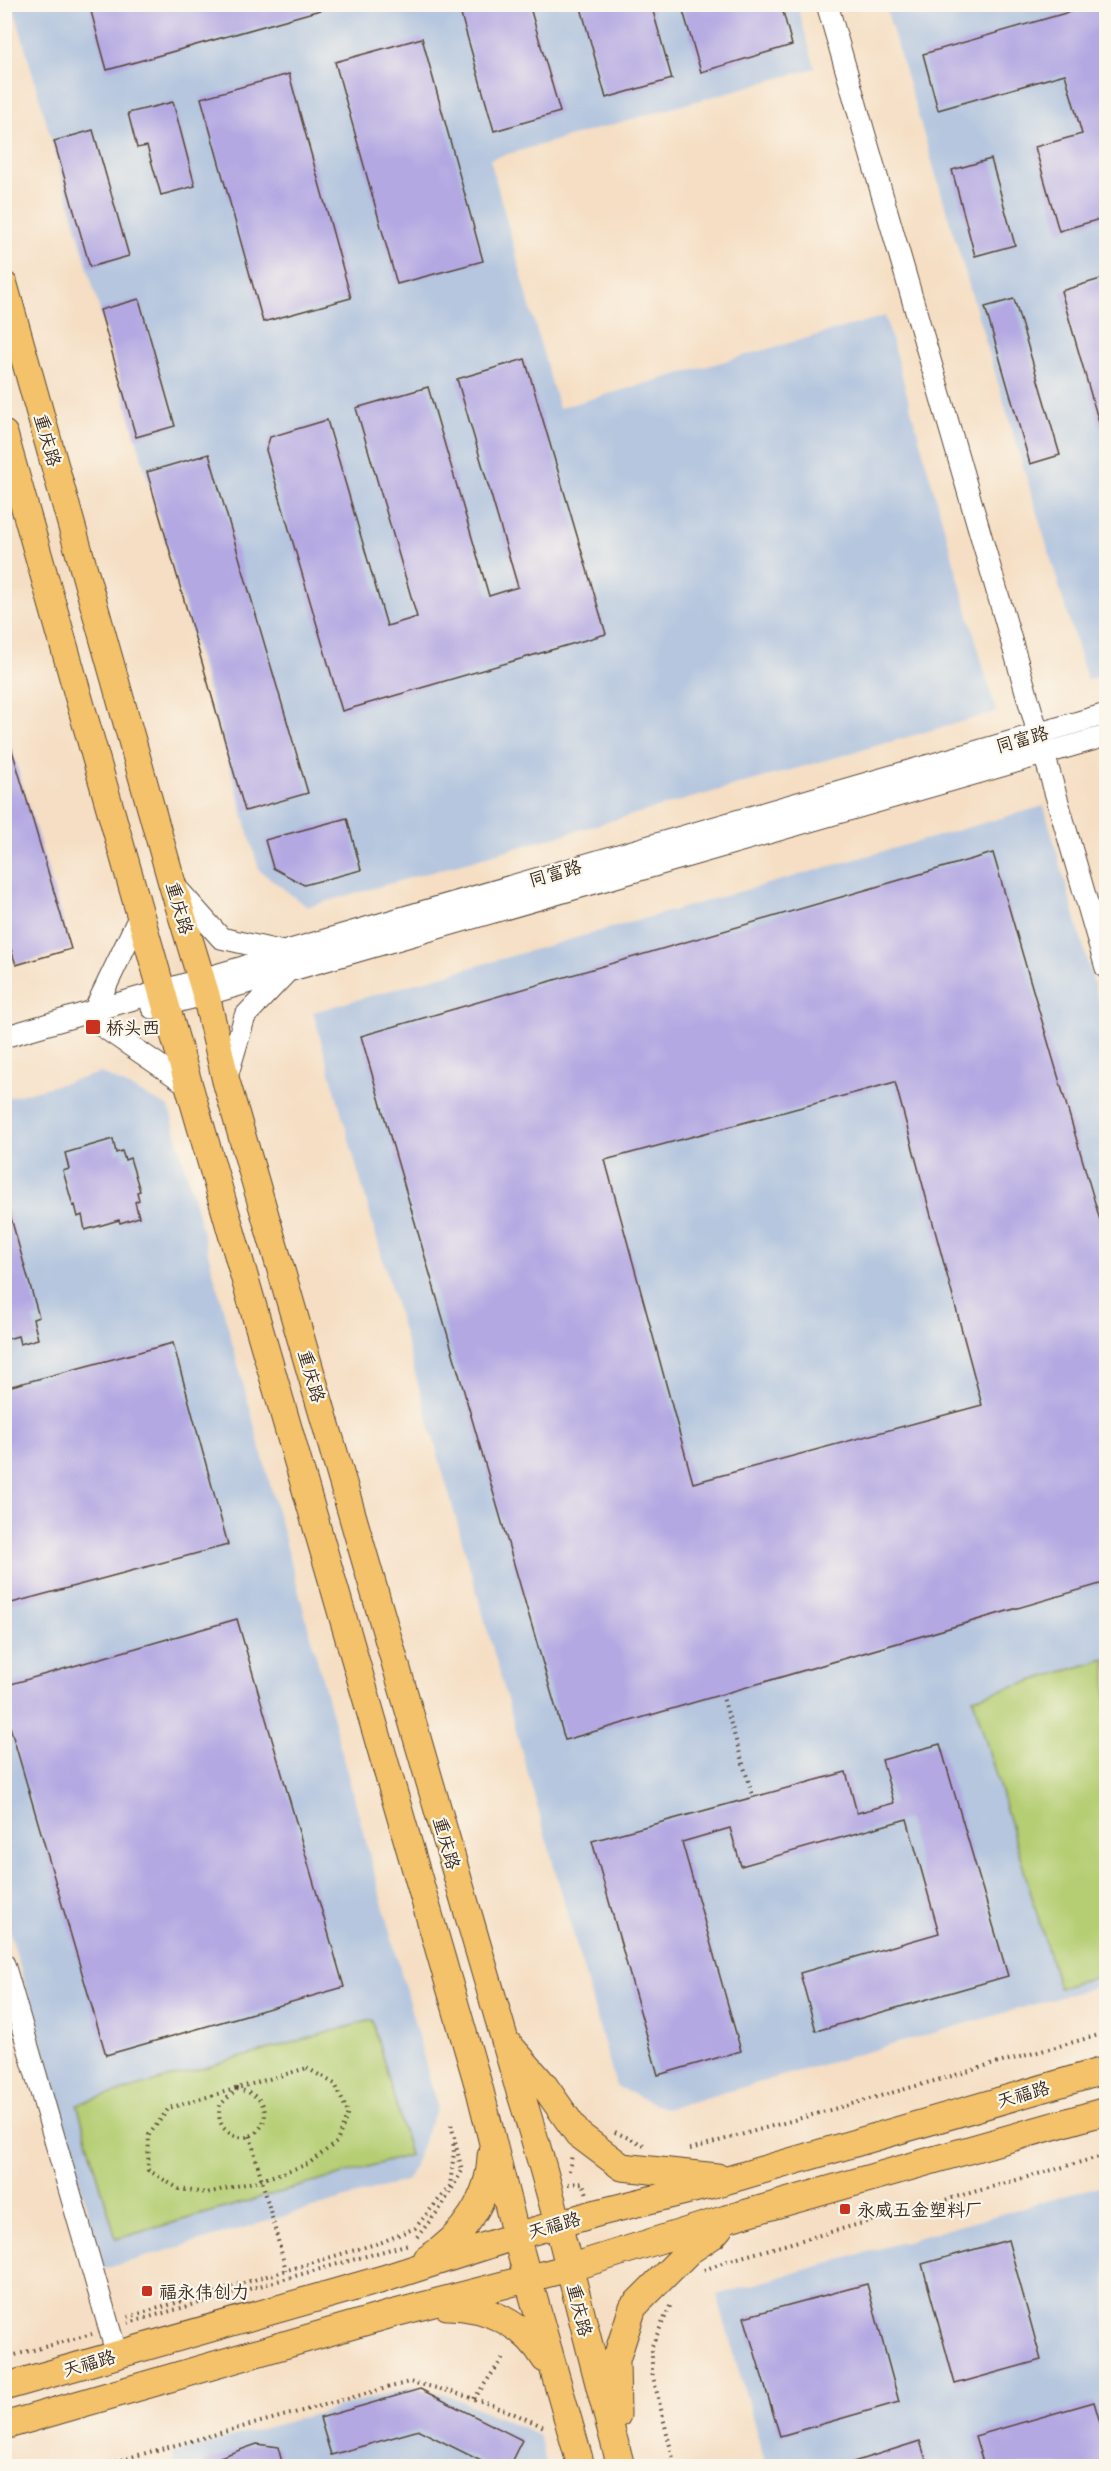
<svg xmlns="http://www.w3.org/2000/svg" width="1111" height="2471" font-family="'Patrick Hand','LXGW WenKai TC',sans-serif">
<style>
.industrial{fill:#b5c6de}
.green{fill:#b5ce73;stroke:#787c48;stroke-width:1.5}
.building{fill:#b3a8e2;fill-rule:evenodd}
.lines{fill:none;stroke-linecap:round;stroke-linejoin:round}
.minor-casing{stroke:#574537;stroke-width:23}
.major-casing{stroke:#574537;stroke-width:29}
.path{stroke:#574537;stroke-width:4;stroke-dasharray:1.5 4.5;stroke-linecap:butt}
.minor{stroke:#fff;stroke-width:21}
.major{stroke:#f3c26a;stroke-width:27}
.poi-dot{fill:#c8321e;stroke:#fbf7ec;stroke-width:2}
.labels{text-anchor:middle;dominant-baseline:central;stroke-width:4.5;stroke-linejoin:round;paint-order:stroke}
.street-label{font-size:18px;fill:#3b2a1e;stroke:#fbf7ec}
.poi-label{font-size:18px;fill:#3b2a1e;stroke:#fbf7ec;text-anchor:start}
</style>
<rect width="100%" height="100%" fill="#fbf7ec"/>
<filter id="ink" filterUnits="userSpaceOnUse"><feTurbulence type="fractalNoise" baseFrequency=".0167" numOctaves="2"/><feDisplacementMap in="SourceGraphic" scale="12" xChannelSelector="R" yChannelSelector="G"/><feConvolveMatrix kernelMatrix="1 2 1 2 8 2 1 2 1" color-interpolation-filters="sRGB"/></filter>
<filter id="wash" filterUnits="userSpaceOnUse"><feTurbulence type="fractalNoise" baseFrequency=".008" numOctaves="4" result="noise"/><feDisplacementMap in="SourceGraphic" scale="24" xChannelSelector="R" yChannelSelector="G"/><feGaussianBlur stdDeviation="1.35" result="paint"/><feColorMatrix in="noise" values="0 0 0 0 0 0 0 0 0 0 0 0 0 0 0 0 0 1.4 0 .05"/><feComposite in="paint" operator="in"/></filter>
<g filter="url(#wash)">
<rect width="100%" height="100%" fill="#f5dec3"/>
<!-- industrial -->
<path class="industrial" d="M13,5h784l18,63 -325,91 47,173 22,76 326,-92 111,396 -689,195 -48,-37z
M885,5h221v669l-19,6z
M1044,806l62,221v957l-440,125 -50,-23 -303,-1074z
M101,1073l68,34 268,1000 -29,73 -304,89 -99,-355 -1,-815z
M1106,2184v282h-340l-49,-171z
M411,2387l34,7 94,41 8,31h-371l-3,-12z"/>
<!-- green -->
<path class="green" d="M1106,1659v315l-47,14 -86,-290z
M372,2020l38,135 -294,84 -39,-135z"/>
<g id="blocks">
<!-- building -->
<path class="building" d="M89,4h234l1,5 -217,61z
M458,4h71l31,108 -66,19z
M580,4h71l21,75 -66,19z
M681,4h100l11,41 -91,27z
M1097,4h10v213l-48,14 -24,-84 47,-13 -17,-60 -127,36 -15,-56z
M422,38l61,223 -86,23 -62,-222z
M289,74l62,224 -88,24 -62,-224z
M173,102l22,84 -34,9 -14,-49 -10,2 -9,-35z
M93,130l36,126 -39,11 -36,-126z
M991,159l24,86 -40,11 -23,-86z
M1107,277v155l-5,1 -41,-142z
M139,299l36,127 -39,11 -36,-127z
M1014,299l46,156 -30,9 -45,-157z
M525,359l81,275 -264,77 -76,-261 4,-13 57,-17 60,206 30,-9 -61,-209 72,-21 61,209 29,-9 -61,-208z
M209,454l99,339 -63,18 -98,-339z
M4,740h5l62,209 -55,16 -12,-37z
M347,818l14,52 -57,15 -31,-17 -8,-28z
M993,853l114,391v338l-542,158 -204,-704zM895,1082l87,323 -289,78 -88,-323z
M113,1139l3,14 6,-2 3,9 5,-2 10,33 -3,1 2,8 -4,2 4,15 -19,6 -1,-3 -34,10 -3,-15 -4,2 -3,-12 -2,1 -10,-35 6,-2 -4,-16z
M9,1211l30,106 -6,2 5,20 -18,5 -2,-8 -14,4v-128z
M173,1343l55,202 -224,60v-217z
M237,1619l107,368 -238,68 -102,-349v-20z
M940,1744l68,232 -192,55 -16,-58 139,-40 -32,-114 -166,47 -11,-38 -48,14 59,209 -83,24 -66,-234 254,-69 11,41 37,-10 -12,-43z
M1008,2240l33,120 -86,24 -33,-120z
M867,2284l32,118 -119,34 -36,-119z
M420,2389l102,51 -13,26h-18l-72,-36 -88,25 -11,-37z
M1094,2402l13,44v20h-123l-9,-30z
M920,2441l8,25h-78v-3z
M257,2444l21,3 5,19h-86v-1z"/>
</g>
</g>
<g filter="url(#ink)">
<use href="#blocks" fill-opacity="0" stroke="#574537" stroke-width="1.5"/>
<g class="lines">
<!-- minor casing -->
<g class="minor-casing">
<path id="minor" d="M827,4l279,964
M174,885l47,53 62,14
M152,1008l60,-15 894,-257
M94,1011l47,-98
M96,1022l95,65
M4,1037l239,-70 40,-15 823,-238
M226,1080l19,-64 42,-44
M4,1964l113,391"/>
</g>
<!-- major casing -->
<g class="major-casing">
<path id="major" d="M4,285l168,598 34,112 20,86 291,1001c41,126 68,256 104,384
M4,434l168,593 308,1064 36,145 65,230
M510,2046l33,38 35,50 44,33 95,10
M427,2259c36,-22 63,-61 64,-103
M447,2306c41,0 78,19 98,53
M4,2387l379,-108 133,-43 81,-23 117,-29 392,-114
M617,2415l-1,-55 17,-53 56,-56 24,-16 6,-7
M4,2426l391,-113 174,-45 157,-49 380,-108"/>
</g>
<!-- path -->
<path class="path" d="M722,1694l31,103
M307,2068l28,16 13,29 -11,29 -29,22 -50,17 -51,12 -28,-4 -31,-19 1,-35 20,-27z
M237,2089c54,11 18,67 -10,42 -8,-6 -9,-16 -7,-26z
M615,2132l29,13
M250,2136l36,134
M690,2149l416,-116
M569,2171l3,-16
M568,2184l15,-1 4,11
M417,2237l25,-31 20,-35 -11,-47
M704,2270l23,-9 379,-106
M670,2306l-18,40v27l23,93
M128,2317l254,-75 33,-14 35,-42 4,-34 -1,-11
M128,2323l281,-79
M4,2358l88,-24
M474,2399l31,-44
M98,2466l311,-84c48,9 93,25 137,46"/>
<!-- minor -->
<use href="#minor" class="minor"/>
<!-- major -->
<use href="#major" class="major"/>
</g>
</g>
<!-- markers -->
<g class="poi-dot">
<rect x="85" y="1019" width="16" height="16" rx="3"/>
<rect x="839" y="2203" width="12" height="12" rx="3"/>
<rect x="141" y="2285" width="12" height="12" rx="3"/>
</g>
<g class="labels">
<!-- street labels -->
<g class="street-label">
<text transform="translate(48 440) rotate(74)">重庆路</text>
<text transform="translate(1022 739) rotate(-16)">同富路</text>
<text transform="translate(555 873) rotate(-16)">同富路</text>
<text transform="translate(180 908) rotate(74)">重庆路</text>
<text transform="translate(312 1376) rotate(74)">重庆路</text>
<text transform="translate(447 1843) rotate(74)">重庆路</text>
<text transform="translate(1023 2094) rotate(-16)">天福路</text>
<text transform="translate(554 2225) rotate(-16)">天福路</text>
<text transform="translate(580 2310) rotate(76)">重庆路</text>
<text transform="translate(89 2363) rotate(-16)">天福路</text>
</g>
<!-- poi labels -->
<g class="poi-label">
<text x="106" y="1027">桥头西</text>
<text x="857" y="2209">永威五金塑料厂</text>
<text x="159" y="2291">福永伟创力</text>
</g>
</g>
<!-- margin -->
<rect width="1111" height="2471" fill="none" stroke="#fbf7ec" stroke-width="24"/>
</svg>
